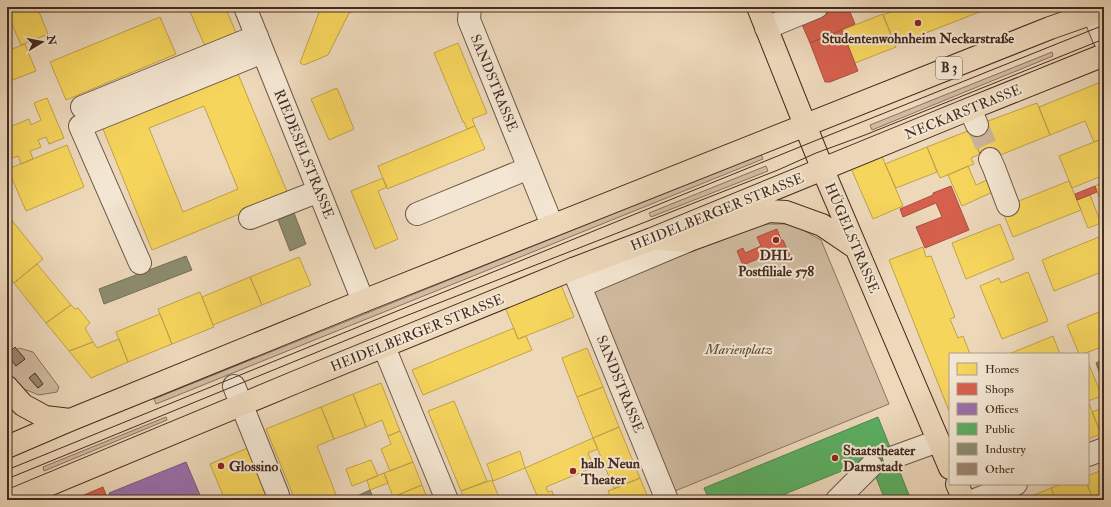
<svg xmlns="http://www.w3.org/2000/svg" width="1111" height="507" font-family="'IM FELL Double Pica',serif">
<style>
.green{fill:#d0bba0;stroke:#8a7360}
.homes{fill:#f6d55c;stroke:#c1a24a;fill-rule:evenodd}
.shops{fill:#d6604d;stroke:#aa5040}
.offices{fill:#9970ab;stroke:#805b82}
.public{fill:#5aae61;stroke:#53874e}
.industry{fill:#8c8c6e;stroke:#766f57}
.building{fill:#9c8571;stroke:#442b21}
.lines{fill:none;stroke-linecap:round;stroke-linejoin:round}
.minor-tunnel{stroke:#cbb59b;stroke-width:22;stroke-dasharray:22 11;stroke-linecap:butt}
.minor-casing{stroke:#6e5647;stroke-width:24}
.major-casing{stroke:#442b21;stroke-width:24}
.minor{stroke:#f3e6d2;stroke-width:22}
.major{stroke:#edd8ba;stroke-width:22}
.tram{stroke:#442b21;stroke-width:1}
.poi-dot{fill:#8f2418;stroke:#f3e6d2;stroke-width:1.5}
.labels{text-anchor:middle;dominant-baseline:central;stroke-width:4;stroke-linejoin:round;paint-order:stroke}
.shield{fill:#f3e6d2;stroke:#786356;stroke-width:1}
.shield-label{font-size:13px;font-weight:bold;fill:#442b21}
.poi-label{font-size:14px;font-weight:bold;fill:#442b21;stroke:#f3e6d2;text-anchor:start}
.street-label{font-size:14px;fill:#442b21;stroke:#f3e6d2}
.park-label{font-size:14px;font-style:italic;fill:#60483a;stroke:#f3e6d2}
</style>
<rect width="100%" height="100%" fill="#edd8ba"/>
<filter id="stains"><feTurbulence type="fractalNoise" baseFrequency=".005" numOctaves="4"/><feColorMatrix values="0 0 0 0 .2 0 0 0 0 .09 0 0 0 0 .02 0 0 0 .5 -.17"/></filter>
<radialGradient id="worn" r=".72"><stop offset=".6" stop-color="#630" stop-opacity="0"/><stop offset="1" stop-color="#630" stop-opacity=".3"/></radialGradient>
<!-- green -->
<path class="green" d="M1052,52l1,4 -181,74 -2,-5z
M761,154l2,5 -607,245 -2,-5z
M766,166l2,5 -117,46 -2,-4z
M758,224h34l29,16 68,164 -214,87 -81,-199z
M19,348l14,4 26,35 -2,5 -18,3 -18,-7 -14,-17v-15z
M166,417l1,3 -123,51 -1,-4z"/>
<!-- homes -->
<path class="homes" d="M7,7h30l11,27 -27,11 -14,-32z
M188,7h37l13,30 -31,14z
M321,7h43l-15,6 -21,42 -24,10 -4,-2z
M899,7h93l-97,38 -12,-30 17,-7z
M883,14l13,33 -41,16 -13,-33z
M160,17l16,37 -110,46 -16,-38z
M458,43l29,70 -15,6 3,7 -8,3 -3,-7h-1l-29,-69z
M25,44l11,27 -29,11v-31z
M236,69l52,125 -136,56 -51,-126zM204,106l34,83 -55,23 -34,-84z
M1101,82l3,8v48l-10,4 -9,-21 -35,14 -11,-28z
M337,88l17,41 -25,11 -18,-41z
M47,98l17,40 -15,6 -3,-7 -8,3 3,7 -11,4 3,8 -12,5 -3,-8 -9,3 -2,-4v-27l22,-9 2,6 10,-5 -7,-17z
M1037,103l13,32 -67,27 -13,-32 7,-5z
M475,126l10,23 -98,40 -9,-23z
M970,130l10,24 -9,4 3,6 -34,14 -13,-31z
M1104,138v13l-5,-11z
M1099,140l5,11v24l-32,13 -13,-32z
M67,145l17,42 -58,24 -18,-42z
M927,147l10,25 -41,16 -11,-24z
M881,154l22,52 -30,13 -23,-53z
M968,166l8,19 13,-6 6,12 -33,15 -14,-31z
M383,178l4,9 -9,4 20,48 -23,10 -24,-58z
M1069,181l12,29 -68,27 -12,-29z
M1104,182v14l-5,1 -4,-11z
M1090,195l11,28 -13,5 -11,-28z
M10,218l33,41 -29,24 -7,-8v-54z
M1000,224l14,35 -48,20 -14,-36z
M1104,235v36l-50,20 -12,-31z
M923,247l3,10 5,-1 24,61 -5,2 8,19 5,-2 7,18h-20v57h-1l-60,-151z
M299,257l12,28 -49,20 -12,-28z
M37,264l34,41 -25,18 -32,-40z
M1028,272l20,49 -46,18 -22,-53 19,-8 2,5z
M250,277l12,28 -49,20 -11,-28z
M561,285l13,32 -56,22 -13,-32z
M200,292l14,35 -42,17 -14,-35z
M71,305l4,4 3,-1 12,15 -5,5 8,14 -24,9 -23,-28z
M1104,310v36l-21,8h-4l-12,-29z
M160,314l12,30 -44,18 -12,-30z
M514,328l4,11 8,-3 6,14 -109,45 -11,-25z
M1053,336l7,18h-51z
M119,339l9,23 -37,16 -22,-27 24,-9 4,6z
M587,348l16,39 -26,10 -15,-39z
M1089,365l13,31 -14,5v-35z
M381,383l19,48 -12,5 -6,-16 -16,7 -13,-33z
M603,387l16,40 -26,11 -16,-41z
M353,394l13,33 -32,12 -13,-32z
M454,401l33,80 -26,10 -33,-80z
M1088,401l13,33 -13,5z
M321,407l13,32 -17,7 21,54h-43l-29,-71z
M1103,408h1v25l-3,1 -9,-22z
M619,427l21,51 -26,11 -21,-51z
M400,431l13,31 -23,9 -9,-22 10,-5 -3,-8z
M593,438l5,11 -10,4 6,14 -48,20 2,5 4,-1 3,9h-16l-14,-32z
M250,447l20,49 -8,4h-37l-15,-36z
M520,451l5,17 -32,13 -6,-17z
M371,460l7,16 -26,10 -6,-17z
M413,462l9,23 -29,12 -9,-24z
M1104,469v31h-11l-6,-16h1v-8z
M384,473l4,10 -18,7 -3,-10z
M640,478l9,22h-37l-4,-9z
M492,480l8,20h-35l-4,-9z
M1062,484h25l6,16h-37l-5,-12z
M422,485l6,15h-34l-1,-3z
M1051,488l5,12h-28l-1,-2z"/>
<!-- shops -->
<path class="shops" d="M832,7h16l7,17 -45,19 -10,-23z
M842,30l16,41 -28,11h-5l-15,-39z
M951,186l18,44 -44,18 -9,-21 26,-10 -6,-14 -33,14 -3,-8 33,-14v-2z
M1095,186l2,6 -20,8 -2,-6z
M777,229l4,11h2l7,16 -14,6 -4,-9 -29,12 -6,-14 6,-3 2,5 16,-7 -4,-9z
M103,487l5,13h-36z"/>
<!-- offices -->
<path class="offices" d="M186,462l14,33 -11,5h-77l-3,-7z"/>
<!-- public -->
<path class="public" d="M878,417l33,83h-26l-16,-40 -84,34 2,6h-78l-5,-12z"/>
<!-- industry -->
<path class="industry" d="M294,213l12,31 -16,7 -12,-31z
M186,256l6,14 -88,34 -5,-15z
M1104,359v17l-3,1 -5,-14z
M370,490l4,10h-15l-2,-4z"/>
<!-- building -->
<path class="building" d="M15,347l10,12 -9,7 -9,-11z
M35,373l8,11 -5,4 -9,-10z"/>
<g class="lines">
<!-- minor-tunnel -->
<path class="minor-tunnel" d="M977,125l12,27 1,7"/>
<!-- minor casing -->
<g class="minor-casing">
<path id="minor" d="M245,7l118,294
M470,7l-1,13 83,205
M1091,7l13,32
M766,28l51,-21
M82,107l175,-71
M970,109l7,16
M990,159l4,9 14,37
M417,214l112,-46
M250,218l69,-27
M140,263l-60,-137 183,-74
M573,269l94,231
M580,286l107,-45
M384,347l63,153
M234,386l44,109 -2,5
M1088,455l16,-6
M894,457l44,-16
M837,500l34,-34
M975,500l41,-16"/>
</g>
<!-- major casing -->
<g class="major-casing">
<path id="major" d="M758,7l65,163 127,298
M658,239l29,2 82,-30 17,1 36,13 34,23
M7,387l16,18 22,12 25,3
M7,447l63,-27 293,-119 687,-273 54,-19
M957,484l7,16
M12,500l284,-118 277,-113 79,-30 310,-127 142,-57"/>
</g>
<!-- minor -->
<use href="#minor" class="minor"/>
<!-- major -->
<use href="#major" class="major"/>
<!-- tram -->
<path class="tram" d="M7,470l805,-328 292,-117
M7,479l391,-160 380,-149 38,-17 49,-18 239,-96"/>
</g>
<!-- markers -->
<g class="poi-dot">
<circle cx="918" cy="23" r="4"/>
<circle cx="776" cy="240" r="4"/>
<circle cx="835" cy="458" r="4"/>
<circle cx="221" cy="466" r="4"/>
<circle cx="573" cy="471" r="4"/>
</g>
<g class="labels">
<!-- shield labels -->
<rect class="shield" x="936" y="57" width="26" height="22" rx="3"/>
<g class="shield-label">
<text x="949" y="68">B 3</text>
</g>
<!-- poi labels -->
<g class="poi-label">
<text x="918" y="38" text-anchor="middle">Studentenwohnheim Neckarstraße</text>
<text x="776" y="255" text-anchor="middle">DHL<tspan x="776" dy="16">Postfiliale 578</tspan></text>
<text x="843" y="450">Staatstheater<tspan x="843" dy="16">Darmstadt</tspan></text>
<text x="581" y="463">halb Neun<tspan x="581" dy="16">Theater</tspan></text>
<text x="229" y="466">Glossino</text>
</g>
<!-- street labels -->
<g class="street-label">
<text transform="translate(494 83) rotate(68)">SANDSTRASSE</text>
<text transform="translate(963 112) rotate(-22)">NECKARSTRASSE</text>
<text transform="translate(304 154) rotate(68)">RIEDESELSTRASSE</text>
<text transform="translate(717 212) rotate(-22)">HEIDELBERGER STRASSE</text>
<text transform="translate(852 238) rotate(67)">HÜGELSTRASSE</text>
<text transform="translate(417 333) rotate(-22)">HEIDELBERGER STRASSE</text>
<text transform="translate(620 384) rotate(68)">SANDSTRASSE</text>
</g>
<!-- park labels -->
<g class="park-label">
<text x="739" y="349">Marienplatz</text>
</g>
</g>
<!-- margin -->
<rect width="1111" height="507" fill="none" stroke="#edd8ba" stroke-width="24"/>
<rect x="8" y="8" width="1095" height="491" fill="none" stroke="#442b21" stroke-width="2"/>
<rect x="12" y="12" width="1087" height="483" fill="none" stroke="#442b21"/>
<!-- legend -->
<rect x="949" y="353" width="140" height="132" fill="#f3e6d2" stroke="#ad9b8b"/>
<rect x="957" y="363" width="20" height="12" fill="#f6d55c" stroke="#ad9b8b"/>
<text x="985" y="373" font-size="12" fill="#442b21">Homes</text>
<rect x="957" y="383" width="20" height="12" fill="#d6604d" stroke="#ad9b8b"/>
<text x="985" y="393" font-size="12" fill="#442b21">Shops</text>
<rect x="957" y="403" width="20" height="12" fill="#9970ab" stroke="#ad9b8b"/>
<text x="985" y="413" font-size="12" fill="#442b21">Offices</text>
<rect x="957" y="423" width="20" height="12" fill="#5aae61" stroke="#ad9b8b"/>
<text x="985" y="433" font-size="12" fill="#442b21">Public</text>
<rect x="957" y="443" width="20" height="12" fill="#8c8c6e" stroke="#ad9b8b"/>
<text x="985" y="453" font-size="12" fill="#442b21">Industry</text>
<rect x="957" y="463" width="20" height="12" fill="#9c8571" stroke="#ad9b8b"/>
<text x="985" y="473" font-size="12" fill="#442b21">Other</text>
<!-- north arrow -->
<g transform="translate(42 42) rotate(80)" stroke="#f3e6d2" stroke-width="3" paint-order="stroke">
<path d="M0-3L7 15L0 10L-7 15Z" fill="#442b21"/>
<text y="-6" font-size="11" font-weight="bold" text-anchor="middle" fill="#442b21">N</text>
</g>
<rect width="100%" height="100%" filter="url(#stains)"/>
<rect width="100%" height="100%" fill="url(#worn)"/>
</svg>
